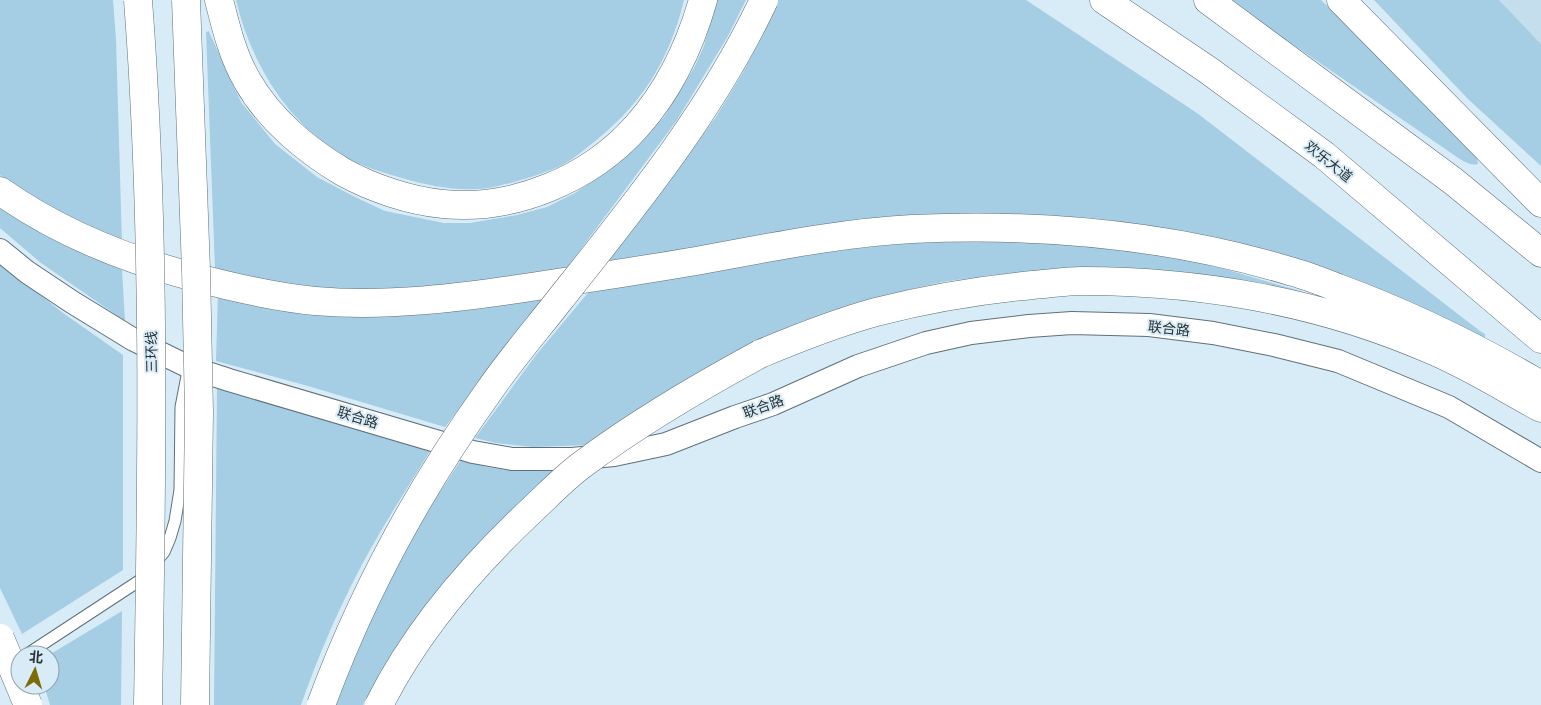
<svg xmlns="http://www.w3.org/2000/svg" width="1541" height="705" font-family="Commissioner,'Noto Sans SC',sans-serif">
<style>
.built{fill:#c4deed}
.green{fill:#a5cde3}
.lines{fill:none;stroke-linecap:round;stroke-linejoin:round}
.lane-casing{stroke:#5f707a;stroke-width:13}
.street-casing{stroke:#5f707a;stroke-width:24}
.highway-casing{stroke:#5f707a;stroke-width:29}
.lane{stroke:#fff;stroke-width:11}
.street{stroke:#fff;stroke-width:22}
.highway{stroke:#fff;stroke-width:28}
.highway-bridge-casing{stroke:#5f707a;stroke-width:29;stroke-linecap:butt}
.highway-bridge{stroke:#fff;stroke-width:28}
.labels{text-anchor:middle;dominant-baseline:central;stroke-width:4;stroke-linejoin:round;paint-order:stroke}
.street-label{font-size:14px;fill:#2b3236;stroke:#d8ecf7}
</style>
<rect width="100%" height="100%" fill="#d8ecf7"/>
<!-- built -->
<path class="built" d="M1499,0h42v44z"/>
<!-- green -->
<path class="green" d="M0,0h113l3,39 6,204 -48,-22 -67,-40 -7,-6z
M236,0h448c-15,62 -44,107 -95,146 -8,6 -16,13 -25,18 -16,8 -36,14 -53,19 -8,1 -15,4 -23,5 -28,4 -59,-2 -86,-10 -20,-6 -42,-12 -60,-23 -56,-34 -91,-92 -106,-155z
M716,0h30l-18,36 -51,84 -111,149 -104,18 -145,5 -102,-23 -9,-237 3,-1 1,3 31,68 34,42 42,33 38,20 30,14 59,12h26l47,-8 30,-8 28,-14 30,-20 20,-16 39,-40 30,-49 10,-22z
M778,0h248l171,113 283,218 5,3v4l-2,1 -318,-110 -71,-10 -73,-4h-64l-350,48 109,-146 26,-43 21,-40z
M1228,0h93l146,141 9,11 2,12c-9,2 -17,-4 -24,-9z
M1374,0h125l42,44v122l-73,-67z
M0,202l45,30 77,38 3,51 -84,-58 -41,-35z
M939,241c79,1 160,1 238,17 42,8 83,22 124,33l6,3 -271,-22 -45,3 -49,7 -48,11 -40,11 -51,17 -81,38 -63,37 -71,49 -55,2 -37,-4 -21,-5 61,-83 56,-67 250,-39z
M0,263l63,50 60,42v215l-101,64 -22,-46z
M218,291h331l-104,136 -137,-41 -92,-25z
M217,388l213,63c-27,44 -56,88 -79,135 -19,38 -36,79 -50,119h-87z
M461,460l26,7 19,3 53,1 -161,174 -35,60h-28c22,-51 41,-102 67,-151 17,-33 39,-63 59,-94z
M122,611l-1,94h-71l-6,-20h6v-30h-1z"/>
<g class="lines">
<!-- lane casing -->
<g class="lane-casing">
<path id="lane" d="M26,655l116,-76 22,-27 6,-14 5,-17 5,-31 1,-83 7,-36"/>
</g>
<!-- street casing -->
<g class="street-casing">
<path id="street" d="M0,250l27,22 45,30 62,38 55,27 40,13 244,72 39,7h60l42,-4 52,-11 69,-27 38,-13 85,-38 68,-23 45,-10 58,-7 43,-3 77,2 64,8 61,12 64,16 111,46 92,54"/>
</g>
<!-- highway casing -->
<g class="highway-casing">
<path id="highway" d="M219,0c7,28 14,57 29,82 21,37 58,68 95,90 29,16 67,29 100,32 71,7 147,-25 194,-78 32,-36 53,-80 66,-126
M1104,0l104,70 116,85 217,184
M1208,0l245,181 88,72
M1341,0l200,203
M0,191c58,41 122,67 190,85 41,11 83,21 125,25 72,6 145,-3 216,-14 53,-8 106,-16 159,-25 73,-13 147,-29 222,-33 128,-6 259,6 381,43 15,4 30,10 45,16 71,26 138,59 203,97
M760,354c38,-16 76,-31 116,-42 51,-13 104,-22 157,-27 16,-1 32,-4 49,-4 118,0 238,21 347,68 39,16 75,39 112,59"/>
</g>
<!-- lane -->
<use href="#lane" class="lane"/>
<!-- street -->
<use href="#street" class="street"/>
<!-- highway -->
<use href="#highway" class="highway"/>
<!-- highway-bridge casing -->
<g class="highway-bridge-casing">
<path id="highway-bridge" d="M138,0c18,234 14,470 10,705
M186,0l10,270 3,142 -4,293
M0,638l28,67
M321,705c42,-114 97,-215 168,-314 22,-32 48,-62 72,-93 75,-94 152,-189 203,-298
M379,705c37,-74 93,-139 154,-196 16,-15 32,-32 50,-45 56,-42 116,-77 177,-110"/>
</g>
<!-- highway-bridge -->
<use href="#highway-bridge" class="highway-bridge"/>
</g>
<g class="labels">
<!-- street labels -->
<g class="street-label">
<text transform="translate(1329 161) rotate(39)">欢乐大道</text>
<text transform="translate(1169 328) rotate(6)">联合路</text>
<text transform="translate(151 352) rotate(-91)">三环线</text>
<text transform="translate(763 406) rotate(-20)">联合路</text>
<text transform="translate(358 417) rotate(17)">联合路</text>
</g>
</g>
<!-- north arrow -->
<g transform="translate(35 670) rotate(5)"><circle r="24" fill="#d8ecf7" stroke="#93a2aa"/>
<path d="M0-4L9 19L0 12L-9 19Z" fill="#7d6b04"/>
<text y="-8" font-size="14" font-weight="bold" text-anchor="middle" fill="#2b3236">北</text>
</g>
</svg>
